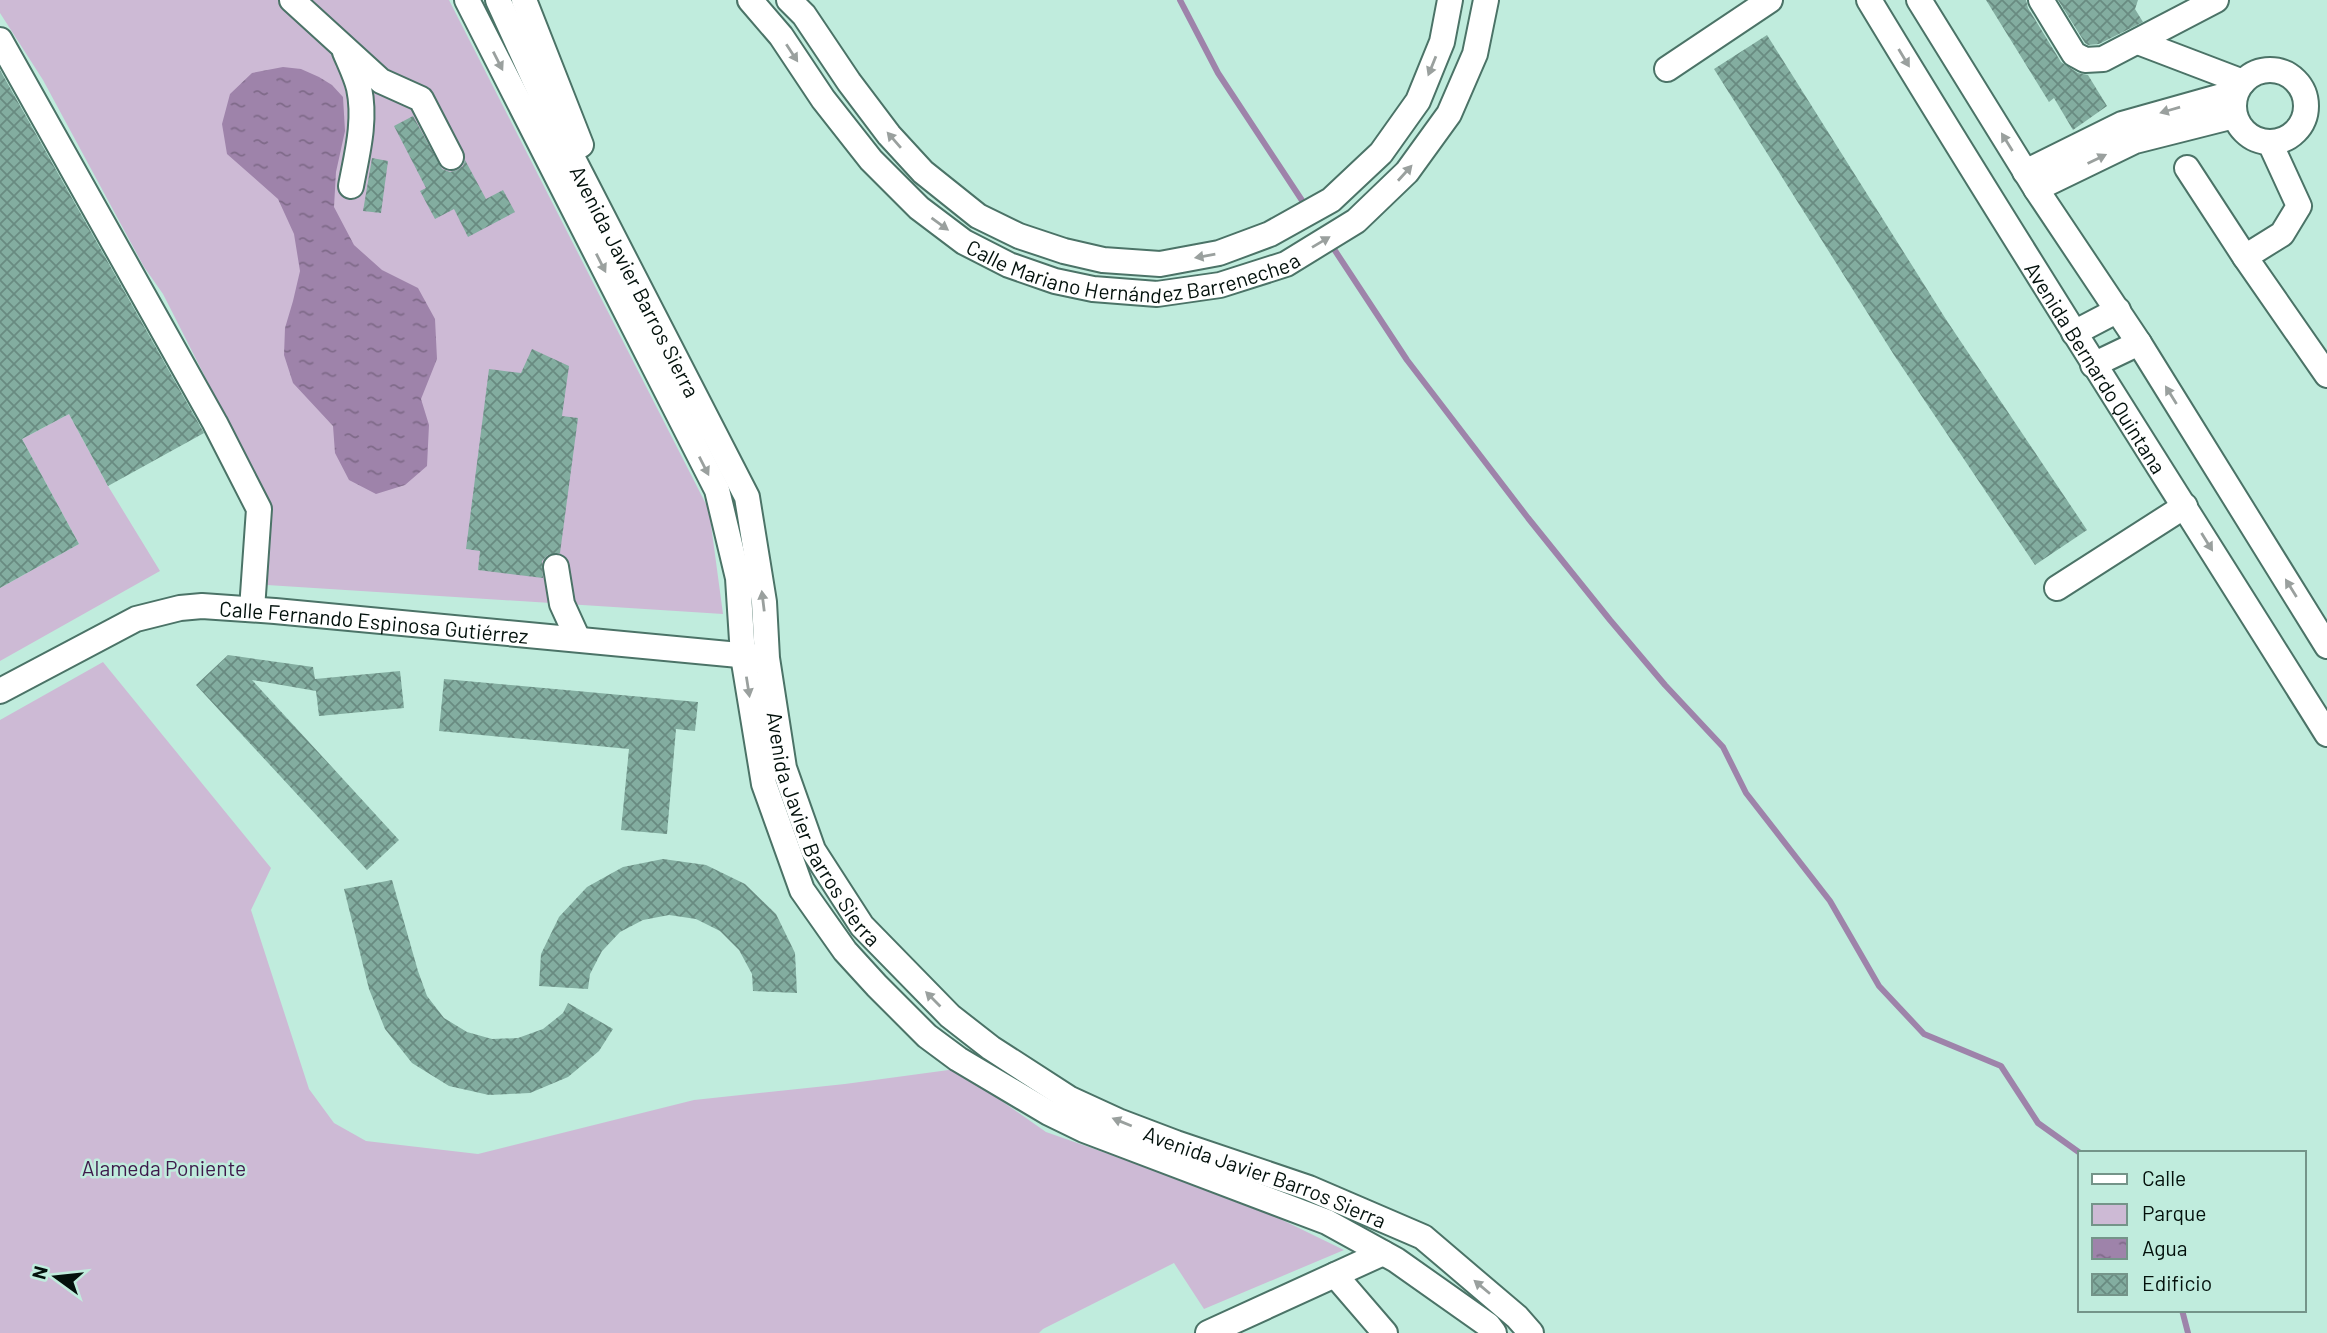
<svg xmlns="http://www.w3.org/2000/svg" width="2327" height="1333" font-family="Barlow,sans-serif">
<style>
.green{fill:#cdbad5}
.water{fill:url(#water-ripples)}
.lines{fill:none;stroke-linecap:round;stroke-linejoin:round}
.stream{stroke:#9e83aa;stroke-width:6}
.building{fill:url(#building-cross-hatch)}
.minor-casing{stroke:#4b7367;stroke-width:28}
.minor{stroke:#fff;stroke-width:24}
.oneway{fill:#9aa09e}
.labels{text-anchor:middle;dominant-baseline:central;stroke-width:5;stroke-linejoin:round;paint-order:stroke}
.street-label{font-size:21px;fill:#03110c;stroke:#c0ecdd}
.park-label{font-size:21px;fill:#3d194a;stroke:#c0ecdd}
</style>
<defs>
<pattern id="water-ripples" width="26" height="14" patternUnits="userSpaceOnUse" patternTransform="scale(1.75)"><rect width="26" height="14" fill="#9e83aa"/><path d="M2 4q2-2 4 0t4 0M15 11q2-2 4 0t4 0" fill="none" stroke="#7f6a89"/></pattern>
<pattern id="building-cross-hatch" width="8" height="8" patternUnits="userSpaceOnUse" patternTransform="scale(1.75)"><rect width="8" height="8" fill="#83ada0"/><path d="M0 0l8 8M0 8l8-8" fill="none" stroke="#698b81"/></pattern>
</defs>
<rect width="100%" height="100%" fill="#c0ecdd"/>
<!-- green -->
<path class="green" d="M0,0h449l260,510 14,104 -456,-29 -1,-88 -103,-203 -19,-27 -101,-187 -43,-67z
M69,414l39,72 52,85 -160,90v-73l79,-44 -57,-105z
M103,662l168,206 -20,42 58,179 25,34 32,18 112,13 216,-54 151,-16 111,-15 90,63 151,53 73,29 74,36 -140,59 -30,-46 -131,66 -4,4h-1039v-613z"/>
<!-- water -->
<path class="water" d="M283,67l18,2 18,8 13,8 11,12 2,34 -9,41 -2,35 20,38 28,25 36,18 17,31 2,40 -16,40 8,26 -2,41 -22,19 -29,9 -27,-14 -14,-27 -2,-27 -40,-43 -9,-28 1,-27 8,-27 7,-30 -6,-37 -16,-35 -51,-45 -5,-30 8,-30 22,-21z"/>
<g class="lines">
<!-- stream -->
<path class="stream" d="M1180,0l38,73 89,135
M1330,243l77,117 121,158 82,102 55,65 58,62 23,46 84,108 49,85 45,48 77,32 37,57 42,30
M2182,1310l6,23"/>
</g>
<!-- building -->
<path class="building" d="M1986,0h40l2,8 33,54 17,11 10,2 19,31 -34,24 -19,-32 -5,4z
M2058,0h80l-3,9 8,13 -44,22 -11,1 -3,-2z
M1767,35l180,286 140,209 -52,35 -141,-210 -180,-286z
M0,70l204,363 -96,53 -39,-72 -47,25 57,105 -79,44z
M413,116l29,53 8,3 7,-2 6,-4 2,-6 21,39 17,-9 12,22 -47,25 -14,-28 -19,10 -15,-28 6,-3 -32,-62z
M372,158l16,3 -7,52 -18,-2z
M532,349l37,17 -7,50 16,2 -18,135 -12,2 -6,6 1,17 -65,-8 2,-19 -14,-2 23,-180 32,4z
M228,655l85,12 3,18 -1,-6 85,-8 4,37 -85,8 -3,-25 -64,-11 147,160 -32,30 -171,-185z
M444,679l254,23 -3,29 -19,-2 -9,105 -46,-4 8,-81 -190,-18z
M663,859l43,6 39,19 31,30 19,39 2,40 -44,-2 -1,-17 -13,-24 -19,-19 -24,-12 -27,-4 -26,5 -23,12 -18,19 -12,23 -2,15 -49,-3 2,-32 18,-37 28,-30 36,-20z
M392,880l26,91 9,25 17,22 23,14 25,7 26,-1 25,-9 20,-16 5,-10 45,26 -14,22 -31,26 -38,16 -41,2 -40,-9 -37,-23 -27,-34 -16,-40 -25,-100z"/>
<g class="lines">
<!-- minor casing -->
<g class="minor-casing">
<g id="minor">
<path d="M292,0l89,81 40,18 30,58"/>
<path d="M467,0l250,490 21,88 5,78 21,128 38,106 43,61 32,35 50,50 31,23 91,54 35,17 243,92 69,38 92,65 6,8"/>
<path id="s1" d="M498,0l53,116 196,381 17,105 3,56 17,110 29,82 49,76 88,90 41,32 79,51 48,22 58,22 133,45 114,49 94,80 14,16"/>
<path d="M524,0l57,145"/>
<path id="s2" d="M750,0l31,36 42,63 48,61 48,48 45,34 45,23 46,16 38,8 64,5 63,-9 66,-21 70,-43 51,-49 42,-58 26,-60 11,-54"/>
<path d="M789,0l15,15 45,67 40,53 34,37 55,44 41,20 45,15 39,9 57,4 59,-11 51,-19 61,-34 50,-47 37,-52 24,-59 8,-42"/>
<path id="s3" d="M1869,0c149,247 305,489 458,734"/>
<path d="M1919,0l117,189 103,154 188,303"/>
<path d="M2041,0l33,54 11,6 18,-1 113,-59"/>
<path d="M0,40l215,383 44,86 -7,100"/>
<path d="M2138,42l105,40"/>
<path d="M345,52c5,12 11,24 14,36 7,33 -2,66 -8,98"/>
<path d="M1667,69l103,-69"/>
<circle cx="2270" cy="106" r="36"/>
<path d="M2187,168l58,89 82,118"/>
<path d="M2025,172l97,-48 114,-32"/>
<path d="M2036,189l99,-48 99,-25"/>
<path d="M2245,257l37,-23 17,-28 -29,-63"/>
<path d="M2074,333l44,-23"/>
<path d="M2093,365l46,-22"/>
<path d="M556,567l6,37 16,35"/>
<path d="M2057,588l128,-82"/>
<path id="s4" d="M0,691l136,-72 44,-11 22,-2 73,5 485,46"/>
<path d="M1335,1275l50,58"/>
<path d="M1208,1333l175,-80"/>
</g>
</g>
<!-- minor -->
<use href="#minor" class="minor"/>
</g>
<!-- one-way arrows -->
<defs><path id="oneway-solid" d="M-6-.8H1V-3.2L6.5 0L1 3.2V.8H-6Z" transform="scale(1.75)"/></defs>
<g class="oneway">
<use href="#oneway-solid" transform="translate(792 53) rotate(57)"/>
<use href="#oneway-solid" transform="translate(1904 58) rotate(59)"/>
<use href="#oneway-solid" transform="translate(498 61) rotate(63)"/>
<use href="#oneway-solid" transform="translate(1432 66) rotate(112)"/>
<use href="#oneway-solid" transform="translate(2170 110) rotate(164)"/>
<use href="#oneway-solid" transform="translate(894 140) rotate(-131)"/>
<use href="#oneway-solid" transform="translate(2007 142) rotate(-122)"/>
<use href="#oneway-solid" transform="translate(2097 159) rotate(-26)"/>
<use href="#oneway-solid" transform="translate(1405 173) rotate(-48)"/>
<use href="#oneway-solid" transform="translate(940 224) rotate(36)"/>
<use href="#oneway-solid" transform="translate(1321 242) rotate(-31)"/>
<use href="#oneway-solid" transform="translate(1205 256) rotate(170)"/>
<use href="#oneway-solid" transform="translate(601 263) rotate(63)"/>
<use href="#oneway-solid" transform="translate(2171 395) rotate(-122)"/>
<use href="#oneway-solid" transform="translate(704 466) rotate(63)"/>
<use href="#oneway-solid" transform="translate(2207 542) rotate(58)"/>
<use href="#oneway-solid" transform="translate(2291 588) rotate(-122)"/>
<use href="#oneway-solid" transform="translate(763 601) rotate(-97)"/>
<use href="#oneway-solid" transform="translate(748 687) rotate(81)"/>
<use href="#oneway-solid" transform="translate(933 999) rotate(-135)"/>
<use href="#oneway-solid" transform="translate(1122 1122) rotate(-158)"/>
<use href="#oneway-solid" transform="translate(1482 1287) rotate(-140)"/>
</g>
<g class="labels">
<!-- street labels -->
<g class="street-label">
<text stroke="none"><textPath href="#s2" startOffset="502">Calle Mariano Hernández Barrenechea</textPath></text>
<text stroke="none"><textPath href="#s1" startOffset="313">Avenida Javier Barros Sierra</textPath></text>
<text stroke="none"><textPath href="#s3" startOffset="432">Avenida Bernardo Quintana</textPath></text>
<text stroke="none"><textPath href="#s4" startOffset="394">Calle Fernando Espinosa Gutiérrez</textPath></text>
<text stroke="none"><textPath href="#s1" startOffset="901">Avenida Javier Barros Sierra</textPath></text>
<text stroke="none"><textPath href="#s1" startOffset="1489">Avenida Javier Barros Sierra</textPath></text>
</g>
<!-- park labels -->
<g class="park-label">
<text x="164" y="1167">Alameda Poniente</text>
</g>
</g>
<!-- legend -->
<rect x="2078" y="1151" width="228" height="161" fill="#c0ecdd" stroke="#749489" stroke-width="2"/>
<rect x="2092" y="1174" width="35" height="10" fill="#ffffff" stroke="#749489" stroke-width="2"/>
<text x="2142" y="1186" font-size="21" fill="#03110c">Calle</text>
<rect x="2092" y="1204" width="35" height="21" fill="#cdbad5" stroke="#749489" stroke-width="2"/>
<text x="2142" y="1221" font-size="21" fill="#03110c">Parque</text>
<rect x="2092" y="1238" width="35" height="21" fill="url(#water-ripples)" stroke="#749489" stroke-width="2"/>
<text x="2142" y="1256" font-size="21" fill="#03110c">Agua</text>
<rect x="2092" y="1274" width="35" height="21" fill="url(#building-cross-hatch)" stroke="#749489" stroke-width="2"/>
<text x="2142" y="1291" font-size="21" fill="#03110c">Edificio</text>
<!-- north arrow -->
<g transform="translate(56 1277) rotate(285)" stroke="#c0ecdd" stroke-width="5" paint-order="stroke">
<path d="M0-5L12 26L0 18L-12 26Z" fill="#03110c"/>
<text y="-10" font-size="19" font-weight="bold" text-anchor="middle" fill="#03110c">N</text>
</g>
</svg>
